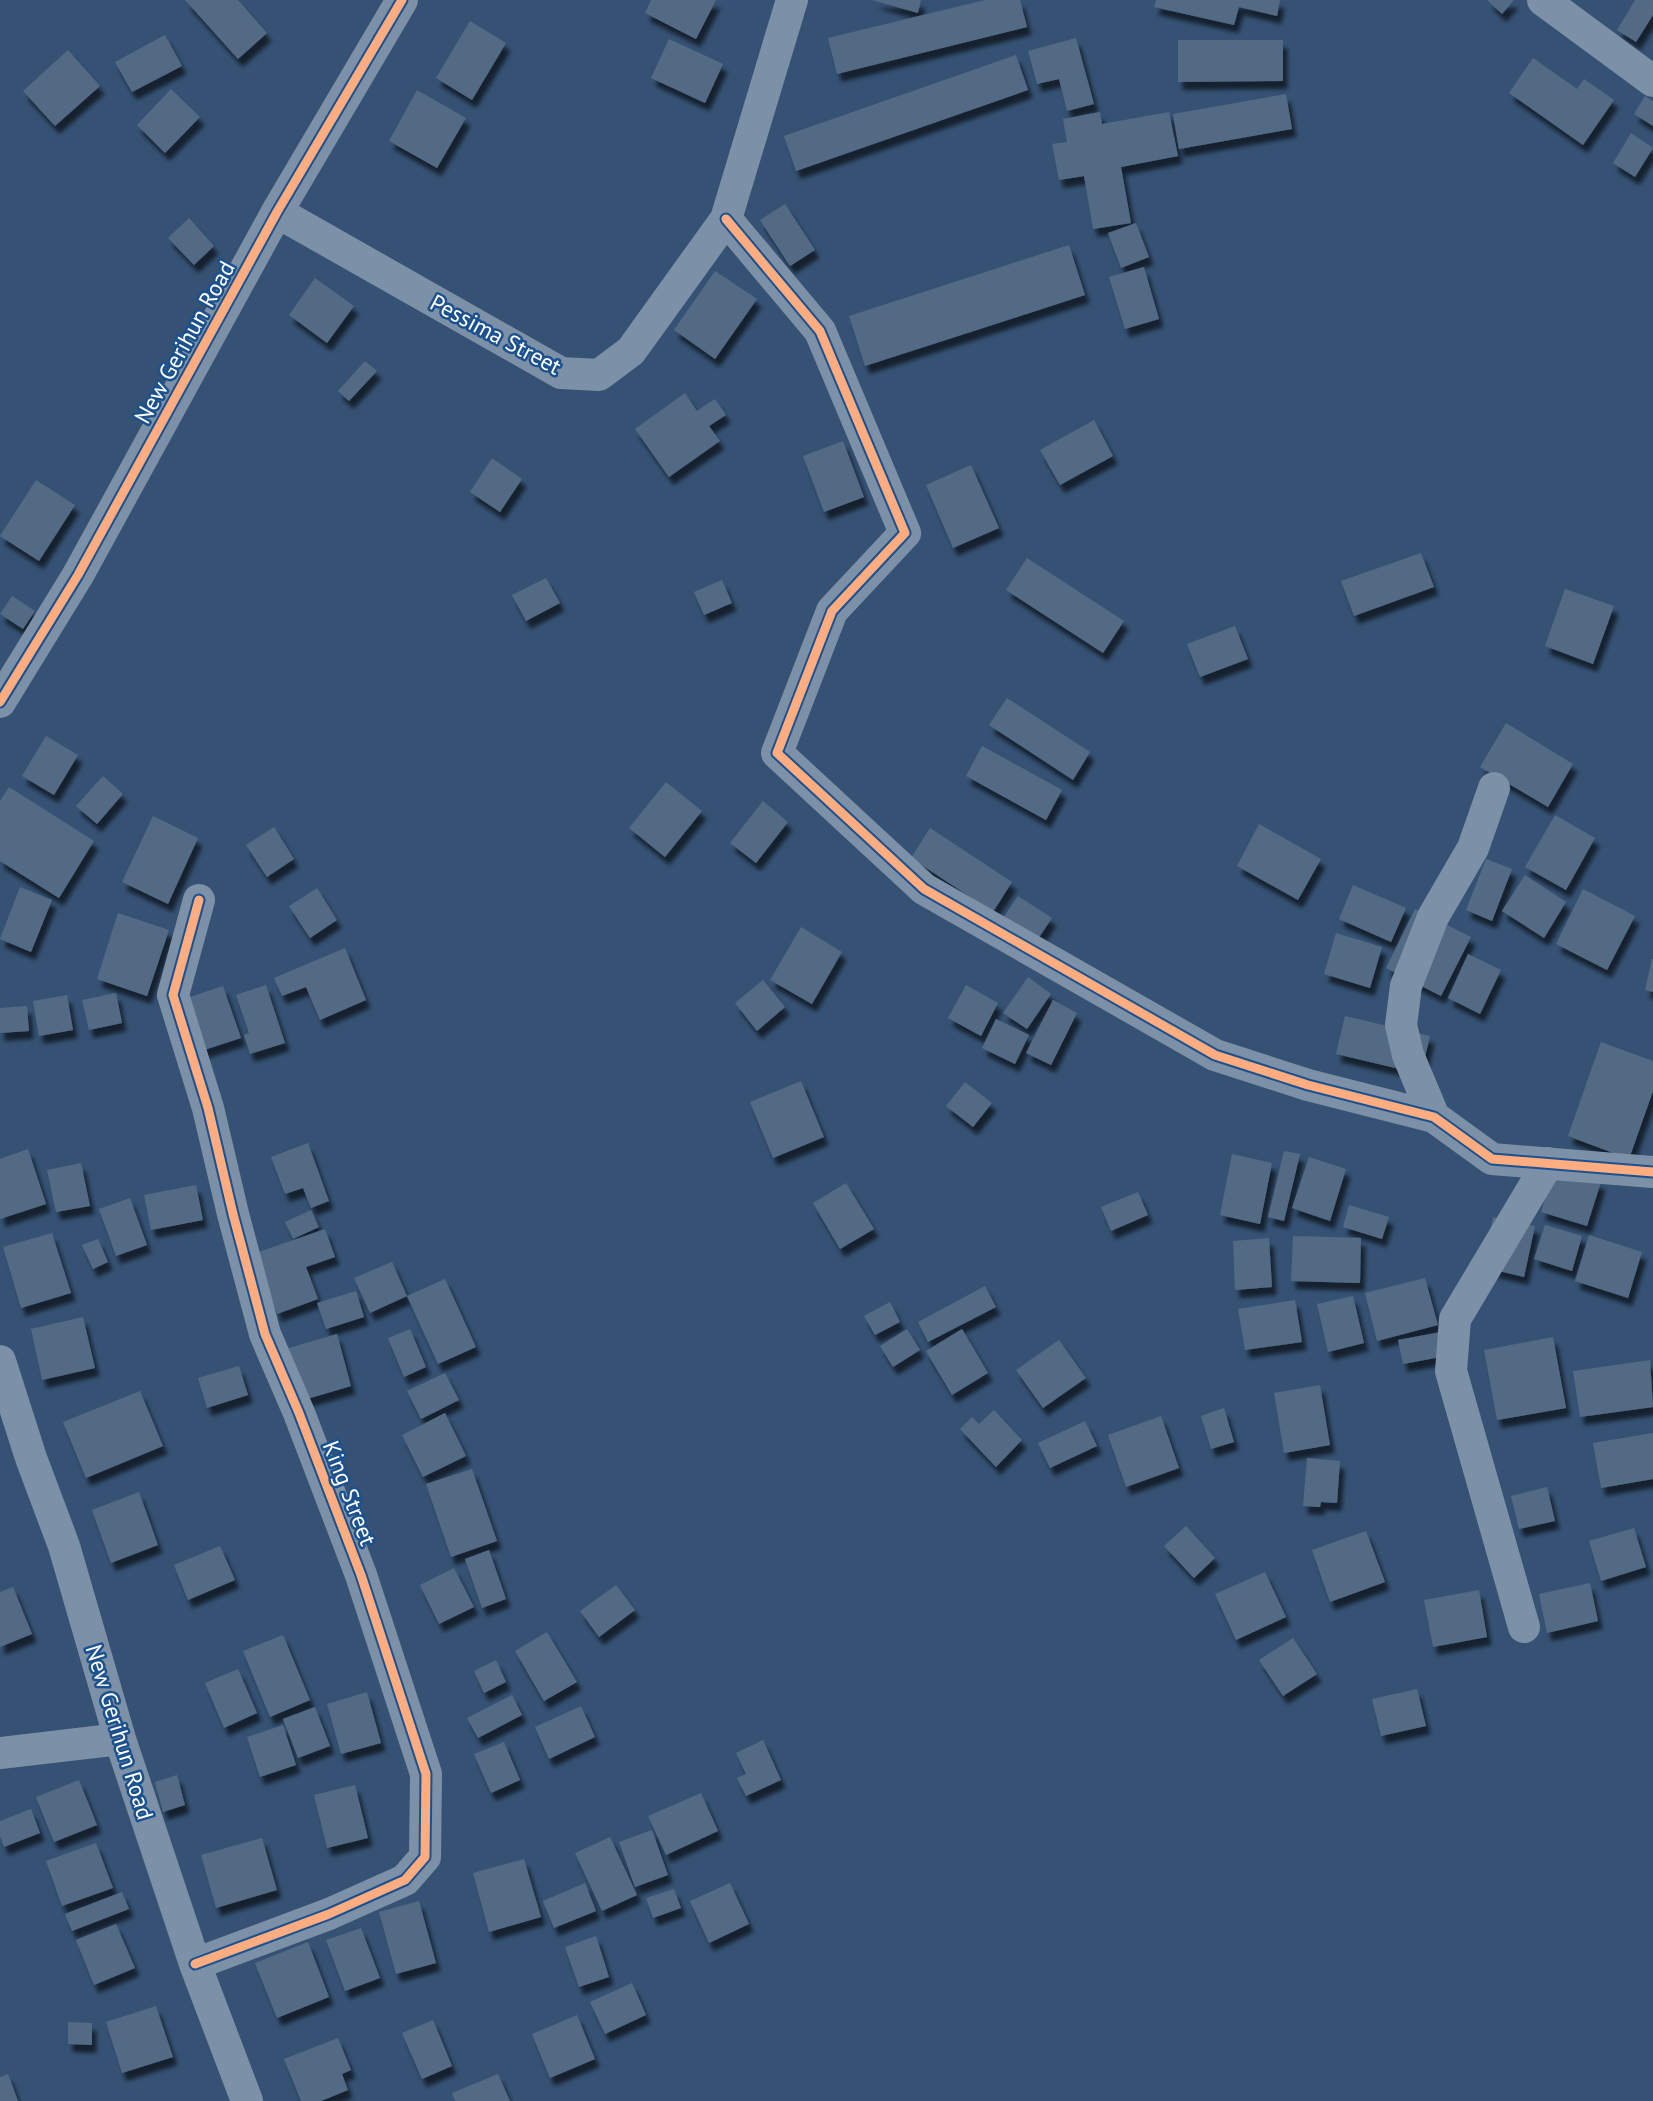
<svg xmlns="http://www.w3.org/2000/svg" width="1653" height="2101" font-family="'PT Sans',sans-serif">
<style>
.building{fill:#536b85;filter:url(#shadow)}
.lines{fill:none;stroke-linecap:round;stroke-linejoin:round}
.minor{stroke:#7c91a7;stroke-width:32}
.cycleway-casing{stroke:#1b518e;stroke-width:13}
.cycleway{stroke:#ffac80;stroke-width:9}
.labels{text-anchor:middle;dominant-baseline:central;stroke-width:5;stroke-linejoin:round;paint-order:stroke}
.street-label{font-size:23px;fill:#fff;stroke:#1b518e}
</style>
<defs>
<filter id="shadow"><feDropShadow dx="4.5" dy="8" stdDeviation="2" flood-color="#0009"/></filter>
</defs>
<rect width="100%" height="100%" fill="#355274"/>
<!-- building -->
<path class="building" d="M185,0h53l29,33 -29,26z
M651,0h65l-20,39 -51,-26z
M872,0h49l-3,13z
M985,0h35l7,27 -190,47 -9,-36z
M1156,0h124l-3,16 -38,-9 -5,18 -80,-18z
M1487,0h27l-12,14z
M1635,0h18v15l-17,27 -19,-12z
M470,21l36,22 -34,57 -36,-22z
M165,35l17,31 -50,26 -17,-30z
M1076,38l18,66 -27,7 -8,-32 -22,5 -9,-33z
M669,39l54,25 -18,39 -54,-25z
M1178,40h105v41l-105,1z
M68,50l32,36 -45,40 -32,-35z
M1016,55l12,35 -232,81 -12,-35z
M1533,58l44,31 7,-10 30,21 -31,45 -74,-52z
M171,89l29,28 -35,36 -28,-28z
M417,90l49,28 -29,50 -48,-27z
M1286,94l6,35 -113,20 -6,-35z
M1645,96l8,5v25l-19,-12z
M1100,112l2,12 67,-12 9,44 -57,11 10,56 -38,6 -9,-53 -25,4 -7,-36 15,-2 -4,-23z
M1631,133l22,15 -18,29 -22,-14z
M785,204l30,46 -25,16 -30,-46z
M189,218l25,28 -20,19 -26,-27z
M1136,223l13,34 -28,11 -13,-35z
M1069,245l16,50 -220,71 -16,-50z
M1144,267l15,52 -34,10 -16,-52z
M715,271l42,28 -42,60 -41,-29z
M315,278l39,28 -27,37 -38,-28z
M365,361l12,10 -28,30 -11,-10z
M685,393l12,18 18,-12 11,16 -17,11 11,15 -51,36 -34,-48z
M1094,420l19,36 -53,29 -20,-35z
M843,441l21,56 -40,15 -21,-56z
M492,458l30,21 -22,33 -30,-20z
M971,465l28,63 -46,20 -27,-63z
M36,480l39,25 -36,56 -39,-25z
M1421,553l13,34 -80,29 -13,-35z
M1027,558l97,63 -21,32 -97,-63z
M546,578l14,25 -34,18 -14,-26z
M722,580l10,23 -28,12 -10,-23z
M1565,589l49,17 -21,58 -48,-18z
M12,596l23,15 -12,18 -23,-15z
M1235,626l13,33 -48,18 -13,-33z
M1007,698l83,54 -17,28 -84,-55z
M1506,723l67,41 -25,43 -68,-40z
M46,736l32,19 -24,40 -32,-19z
M982,746l80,44 -16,30 -80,-44z
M103,776l20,18 -26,30 -21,-18z
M666,782l36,29 -37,46 -36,-29z
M9,787l85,54 -35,57 -59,-37v-60z
M763,801l25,21 -32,41 -26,-20z
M1555,815l40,23 -29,52 -41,-23z
M153,816l45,22 -30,66 -46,-22z
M1259,824l62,35 -23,41 -61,-34z
M274,827l20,32 -27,18 -21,-32z
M930,828l82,54 -19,30 -82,-54z
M1486,859l26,10 -20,52 -26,-11z
M1525,875l41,27 -22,36 -42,-27z
M1353,885l53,23 -15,34 -52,-23z
M20,887l32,13 -21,52 -31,-13z
M317,888l20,32 -27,18 -21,-32z
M1583,889l52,27 -28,54 -51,-26z
M1018,896l34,22 -14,21 -34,-22z
M1415,909l56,28 -30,59 -55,-28z
M118,913l51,17 -22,66 -50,-17z
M801,927l41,25 -30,52 -42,-24z
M1336,933l46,14 -12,41 -46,-14z
M345,948l21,52 -46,20 -14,-33 -24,9 -8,-18z
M1468,954l33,16 -21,44 -32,-16z
M1652,959h1v33l-8,-2z
M1028,977l23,17 -24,35 -24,-16z
M763,980l22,27 -28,24 -22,-28z
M266,985l19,58 -35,11 -6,-19 5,-2 -13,-38z
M966,985l32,18 -17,33 -33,-18z
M223,986l18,52 -46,15 -17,-52z
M116,993l6,30 -33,7 -7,-30z
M67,995l6,35 -34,6 -6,-35z
M1053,1000l24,13 -26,52 -25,-12z
M27,1006l2,25 -29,2v-25z
M1345,1016l85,20 -9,38 -85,-20z
M996,1019l33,16 -14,29 -33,-16z
M1601,1042l52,19v30l-24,68 -61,-23z
M801,1081l23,56 -51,21 -23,-56z
M965,1082l27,21 -19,24 -27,-21z
M308,1143l21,58 -18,7 -8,-20 -18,6 -14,-37z
M28,1149l18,55 -46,15v-60z
M1284,1151l16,3 -16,67 -16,-4z
M1232,1154l40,9 -12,61 -40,-9z
M1309,1157l37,12 -16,52 -38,-13z
M81,1163l9,43 -34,6 -9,-42z
M1554,1168l47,14 -14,44 -46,-14z
M846,1183l28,46 -34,20 -27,-46z
M196,1185l7,35 -52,10 -7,-35z
M1138,1192l10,23 -37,16 -10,-24z
M130,1198l17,47 -31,11 -17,-47z
M1349,1205l40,12 -7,22 -39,-12z
M311,1210l8,17 -26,12 -8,-17z
M1493,1217l42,9 -11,51 -42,-10z
M1545,1225l37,11 -10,35 -38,-12z
M325,1229l10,28 -29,10 12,32 -41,15 -21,-61z
M52,1233l19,60 -50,15 -18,-61z
M1589,1235l53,17 -14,46 -53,-17z
M1293,1236l68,2 -1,45 -69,-2z
M1269,1238l3,49 -37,3 -2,-49z
M98,1239l10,23 -15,7 -11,-24z
M392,1262l15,34 -37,17 -16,-35z
M1425,1278l13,47 -61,16 -12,-48z
M445,1279l31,68 -38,17 -31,-68z
M985,1286l11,21 -68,35 -10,-20z
M356,1291l8,26 -38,12 -9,-26z
M1353,1296l11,47 -36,9 -11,-48z
M1295,1300l7,42 -57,8 -7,-41z
M890,1302l10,20 -25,13 -11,-19z
M83,1317l12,51 -53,12 -11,-51z
M410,1329l16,38 -22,10 -16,-39z
M907,1329l13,21 -27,17 -13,-21z
M962,1329l26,44 -36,22 -26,-44z
M1441,1332l5,24 -43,8 -5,-24z
M337,1334l14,52 -54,16 -15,-52z
M1553,1337l13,71 -69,12 -13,-70z
M1059,1340l27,38 -43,30 -27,-38z
M1650,1360l3,47 -73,10 -7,-46z
M239,1366l9,29 -41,13 -9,-30z
M445,1373l14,27 -38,19 -14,-28z
M1320,1385l10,60 -46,8 -10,-60z
M140,1391l23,55 -77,32 -23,-56z
M1224,1408l10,34 -23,7 -10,-33z
M994,1410l28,30 -26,27 -36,-38 12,-12 7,7z
M445,1413l21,43 -43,21 -21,-42z
M1161,1416l18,52 -53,19 -18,-52z
M1085,1421l12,25 -47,22 -12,-25z
M1653,1433v46l-52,9 -8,-45z
M1307,1458l33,3 -3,42 -16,-1 -1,5 -17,-1z
M472,1469l25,72 -46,16 -25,-73z
M1547,1487l8,34 -36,8 -8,-33z
M139,1492l19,53 -47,18 -19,-53z
M1186,1526l29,32 -21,20 -30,-32z
M1634,1528l12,39 -45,14 -12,-40z
M1366,1531l19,51 -55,20 -18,-52z
M220,1546l15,34 -47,20 -14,-35z
M489,1550l17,49 -24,9 -17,-49z
M454,1568l20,39 -35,17 -19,-39z
M1265,1572l21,45 -50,23 -21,-46z
M1590,1583l8,38 -51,12 -8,-39z
M616,1585l19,25 -36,27 -19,-26z
M13,1587l19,47 -32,13v-55z
M1479,1590l8,47 -54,10 -9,-47z
M547,1632l30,50 -33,19 -29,-50z
M283,1635l27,65 -40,17 -27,-66z
M1293,1638l24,36 -34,22 -24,-36z
M496,1660l10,22 -22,11 -10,-22z
M238,1669l19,44 -33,15 -19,-45z
M1417,1689l9,37 -45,10 -9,-37z
M367,1692l14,51 -40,11 -14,-50z
M512,1695l10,20 -44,23 -11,-20z
M581,1706l14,31 -46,22 -14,-32z
M315,1707l15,39 -32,12 -15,-39z
M283,1725l13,40 -36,12 -13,-40z
M763,1740l18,40 -35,16 -9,-18 9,-4 -10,-21z
M504,1742l16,38 -29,13 -17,-39z
M177,1775l8,30 -22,7 -8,-30z
M79,1780l18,45 -43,17 -18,-45z
M355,1785l13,53 -41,10 -13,-53z
M701,1793l17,38 -52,24 -18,-39z
M31,1809l9,24 -36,14 -4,-11v-15z
M652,1830l16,45 -33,12 -16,-45z
M610,1837l27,58 -35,16 -27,-58z
M262,1838l15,52 -61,18 -15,-53z
M96,1843l17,45 -51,18 -16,-45z
M524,1859l17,58 -52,15 -16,-59z
M585,1883l11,28 -42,17 -11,-27z
M730,1883l19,41 -40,19 -19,-42z
M674,1889l7,19 -28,10 -7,-20z
M122,1892l7,17 -57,22 -7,-17z
M419,1901l17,62 -40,11 -17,-62z
M116,1924l19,44 -41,17 -18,-45z
M361,1928l19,50 -35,13 -19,-51z
M596,1936l13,41 -30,10 -14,-40z
M308,1942l21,55 -52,21 -22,-55z
M632,1983l14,32 -41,19 -15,-32z
M156,2006l17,51 -51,16 -16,-51z
M577,2015l18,44 -45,19 -18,-44z
M433,2020l19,46 -30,13 -20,-46z
M68,2022l24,1v22l-24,-1z
M338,2038l13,32 -9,4 6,16 -27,11h-20l-17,-42z
M8,2074l10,27h-18v-24z
M498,2074l12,27h-55l-3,-8z"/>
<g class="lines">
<!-- minor -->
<path class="minor" d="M1543,0l110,81
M277,212l284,161 38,2 32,-24 95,-132 66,-219
M726,219l94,112 85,202 -73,78 -55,142 147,136 291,166 93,30 126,32 58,42 161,13
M0,702l78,-127 199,-363 125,-212
M1434,1117l-26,-62 -7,-30 5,-39 27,-69 40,-69 21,-60
M0,1361l31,97 33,88 56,193 75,225 52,137
M1524,1627l-73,-256 4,-52 93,-156
M0,1753l120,-14
M195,1964l134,-50 76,-34 20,-23 1,-83 -65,-199 -62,-162 -34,-79 -32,-120 -25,-106 -35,-113 26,-95"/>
<!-- cycleway casing -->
<g class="cycleway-casing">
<path id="cycleway" d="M726,219l94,112 85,202 -73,78 -55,142 147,136 291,166 93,30 126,32 58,42 161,13
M0,702l78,-127 199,-363 125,-212
M195,1964l134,-50 76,-34 20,-23 1,-83 -65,-199 -62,-162 -34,-79 -32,-120 -25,-106 -35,-113 26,-95"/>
</g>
<!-- cycleway -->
<use href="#cycleway" class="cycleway"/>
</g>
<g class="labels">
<!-- street labels -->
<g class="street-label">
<text transform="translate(496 334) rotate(28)">Pessima Street</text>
<text transform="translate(184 342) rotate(-61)">New Gerihun Road</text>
<text transform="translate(350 1493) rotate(69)">King Street</text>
<text transform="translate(120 1732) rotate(73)">New Gerihun Road</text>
</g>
</g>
</svg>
